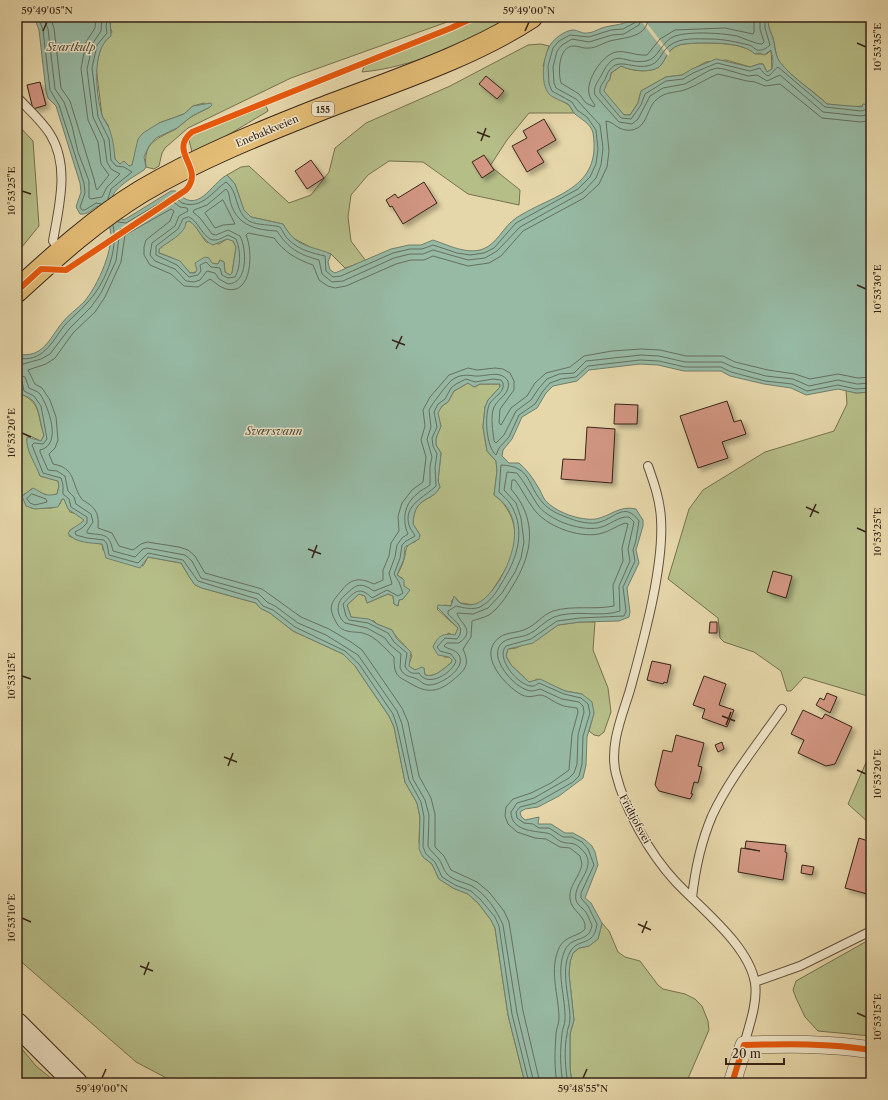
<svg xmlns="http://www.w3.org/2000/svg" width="888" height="1100" font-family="'Libre Caslon Text',serif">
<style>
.green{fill:#b6be88;stroke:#767150}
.water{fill:#97baa5;stroke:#717e6c;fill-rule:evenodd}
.pier{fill:#e6d7aa}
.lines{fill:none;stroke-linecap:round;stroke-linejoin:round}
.shore{stroke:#676f5e;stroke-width:1}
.building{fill:#d29682;stroke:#372417;filter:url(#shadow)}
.service-casing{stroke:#63513c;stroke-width:10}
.minor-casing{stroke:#63513c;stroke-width:18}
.secondary-casing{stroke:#372417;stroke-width:24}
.primary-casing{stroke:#372417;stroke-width:24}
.path{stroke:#372417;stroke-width:2.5;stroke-dasharray:3 2;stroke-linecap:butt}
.service{stroke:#efe5c8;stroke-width:8}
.minor{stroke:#efe5c8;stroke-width:17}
.secondary{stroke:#efe5c8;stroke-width:22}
.primary{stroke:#e3bc75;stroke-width:22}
.cycleway-casing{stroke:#efe5c8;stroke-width:8}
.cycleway{stroke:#e8590c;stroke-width:6}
.ticks{fill:none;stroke:#372417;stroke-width:1.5}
.labels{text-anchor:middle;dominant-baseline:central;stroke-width:3;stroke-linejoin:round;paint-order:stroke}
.shield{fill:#efe5c8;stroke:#6e5e4c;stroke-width:1}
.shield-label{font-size:9px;font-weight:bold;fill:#372417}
.street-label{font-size:10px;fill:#372417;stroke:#efe5c8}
.water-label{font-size:11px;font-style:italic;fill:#4f4a3a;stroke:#efe5c8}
.neatline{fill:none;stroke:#372417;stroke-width:1.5}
.ticks-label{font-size:10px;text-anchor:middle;fill:#372417}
</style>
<defs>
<filter id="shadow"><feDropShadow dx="3.5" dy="3.5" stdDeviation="2" flood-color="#0004"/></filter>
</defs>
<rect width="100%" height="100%" fill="#e6d7aa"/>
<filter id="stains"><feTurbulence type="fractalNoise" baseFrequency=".005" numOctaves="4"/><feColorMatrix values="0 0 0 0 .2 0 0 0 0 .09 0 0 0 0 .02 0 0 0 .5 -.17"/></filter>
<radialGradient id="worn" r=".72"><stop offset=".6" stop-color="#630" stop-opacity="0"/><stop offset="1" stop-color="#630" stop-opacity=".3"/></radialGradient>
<!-- green -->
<path class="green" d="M112,17h349l-170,61 -103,50 -23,20 -3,5 -3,13 -5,3 -8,-2c-3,-25 11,-28 30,-38 4,-3 8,-7 12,-10 7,-5 15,-8 22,-12l-6,-4 -11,3 -9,8 -25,9 -23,29 -4,13 -3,1 -9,-2 -5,-5 -7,-34 -6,-9 -6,-49 5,-20 11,-15 -2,-5z
M484,17h26c-40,26 -101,51 -148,55l2,-5z
M769,17h102v85c-6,8 -35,3 -44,2 -13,-13 -41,-30 -49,-45 -3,-6 -3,-14 -5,-21 -3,-7 -6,-13 -4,-21z
M696,43c18,0 46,-1 60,11h11l4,-4 1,19 -5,3 -4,-8h-4l-9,3 -24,-7 -20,2 -24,13 -16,2 -25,14 -3,12 -8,12h-6l-21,-24 4,-8 3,-4 1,-6 10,-7c10,5 32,8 40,-1 4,-5 6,-12 11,-16 7,-6 15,-5 24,-6z
M541,44l8,2 -6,20 17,34 9,5 5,8h-45l-22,27 -17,26 30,24 -1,15 -51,-11 -45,-32 -34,-1 -21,14 -17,20 -3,22 3,24 15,20 -21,7 -14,-14 -17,-5 -23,-12 -8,-13 -32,-7 -7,-6 -9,-27 -8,-9 14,-8 8,-1 40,37 22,-8 18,-23 6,-24 31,-25 84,-37 78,-41z
M266,106l2,5 -50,30 -26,11 -3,-12 4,-5z
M17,124l16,17 6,85 -22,27z
M189,221l4,2 13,19 13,2 8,-5 6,2 3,6 -4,27 -2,1 -5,-3 -1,-10 -4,-2 -2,4c-11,-1 -18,9 -28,9 -7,-10 -20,-17 -31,-20v-4l22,-17 5,-10z
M17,382l3,4 1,8c21,9 16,23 23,41l-3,6 -11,-5 -3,3c2,14 9,25 13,37l18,5 1,5 -2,8 -8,2 -18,-7 -4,5h-3l7,14h21l8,-4 2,-5h2l6,13 7,2 7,6 -4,5 -10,5 -1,6 9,4 24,4 1,6 40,16 5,-9 33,6 9,15 5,7 7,3 54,15 4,5 10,5 23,18 50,23 12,12 34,50 5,11 11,55 12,21 3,14 -1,25 4,15 9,7 7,15 14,9 15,6 10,9 13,17 4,8 13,87 17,68h-349l-40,-21 -119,-104z
M468,383l7,4 5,-3h20v3l-12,13 -3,7 -2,20 4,24 9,10 1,10 -3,24c19,13 26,40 18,61 -4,10 -10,19 -15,27 -5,8 -10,17 -19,21 -7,2 -11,-1 -18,-1l-4,-5 -4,2 -1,6 -6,-1 -8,4 21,19 -3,8 -7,-3 -4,24h5l3,3 -1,3c-8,6 -16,15 -26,12l-1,-7 -9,2 -7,-4 4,-10c-5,-11 -15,-16 -20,-26l-15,-6 -3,-3 -23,-4 -4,-12 12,-11 6,2 2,7 21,-9 5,2 1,8 4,2 1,-6 4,-1 6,-9 -5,-4 -2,-8 -5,-3c3,-5 6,-11 7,-16 3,-10 0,-14 11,-17l5,-7 -7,-11c1,-29 19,-21 27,-37l-2,-6 3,-28 -5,-8v-7l5,-12 -4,-13 5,-7 6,-4 6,-11z
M846,390l10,3 15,-1v305l-67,-20 -13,14h-4l-6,-20 -27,-19 -30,-10 -4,-4 -2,-20 -50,-39 21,-70 14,-19 62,-38 69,-21 13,-27z
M580,622h15l-2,28 15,38 3,24 -7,20 -5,4 -5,-1 -5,-4 5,-18 -12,-19 -17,-3 -28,-12 -5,3h-3l-18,-17 -5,-9 2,-7 8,-1 26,-12 16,-11z
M871,751v70l-2,2 -21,-19z
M602,923l7,8 9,21 7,5 15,4 18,24 5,4 22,5 10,5 7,7 6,15 1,9 -23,53h-114l-2,-14v-35l4,-14 -5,-46 1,-12 3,-9 6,-5 10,-2 9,-7z
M871,940v96l-53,-5 -13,-14 -9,-19 -3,-8 3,-9 71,-40z
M17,1043l19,23 21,17h-40z"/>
<!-- water -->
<path class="water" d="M34,17h78l-2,5 1,14c-20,13 -15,58 -9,79 1,4 4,7 6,11 5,11 6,22 7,33l5,5 4,-3 5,5 3,-1 6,-26 5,-6 16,-10 25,-9 9,-8 18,-3 1,2 -2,2 -18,9 -15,12 -21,10 -7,8 -5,11 2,10 -2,3c-9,6 -33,19 -32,30 0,6 5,13 8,18l4,2 47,-29h5c22,26 35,-8 51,-16l8,9 9,26 7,7 32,7c15,25 24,20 48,30l-3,8 2,8 5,3 56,-24 18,-4h12l12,-5c15,5 34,15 50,9 14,-5 20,-22 33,-31 37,-24 86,-28 77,-85 -2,-9 -12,-14 -18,-19 -3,-3 -4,-7 -7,-10 -6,-3 -15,-6 -19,-10 -9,-11 -6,-35 0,-47 3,-7 16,-17 24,-17 5,0 9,4 14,3 5,0 10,-3 15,-5 12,-4 23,-2 33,-11h134c-2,8 1,14 4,21 2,7 2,15 5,21 8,14 36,33 49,45l35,3 1,-3 6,1 2,-3v290l-15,1 -18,-4 -32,6 -15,-7 -27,-4 -34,-8 -9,-5h-37l-26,-6 -18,-1 -51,6 -12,11 -24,5 -7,7 -9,15 -15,9 -10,22 -9,11 -1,6 7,7h10c8,7 14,15 19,24 3,4 4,9 7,13 10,12 35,21 51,19 15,-3 23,-14 40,-10l7,11v6l-7,24 3,13 -12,25 3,24 -1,5 -10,4 -39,1 -22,3 -25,18 -25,6 -2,7 5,9 18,17 11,-3 25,12 17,3 10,8 2,11 -7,24 -1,28 -3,13 -24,18 -21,11 -13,2 -5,3 1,4 4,4 14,-3 -1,7h13l14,9h8l11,6 8,7 3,6 3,13 -13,33 6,5 11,20 -4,16 -9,7 -10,2 -6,5 -3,9 -1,12 5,46 -4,14v35l2,14h-47l-17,-68 -13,-87 -4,-8 -13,-17 -10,-9 -15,-6 -14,-9 -7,-15 -9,-7 -4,-8 1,-32 -3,-14 -12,-21 -11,-55 -5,-11 -34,-50 -12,-12 -50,-23 -23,-18 -10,-5 -4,-5 -54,-15 -7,-3 -5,-7 -9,-15 -33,-6 -8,11 -34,-10 -4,-14c-10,-1 -28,-1 -34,-11 4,-6 11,-7 16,-13l-16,-11 -4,-10h-2l-4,8 -23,2 -9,-3 -4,-10 11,-8c11,5 10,9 24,6l2,-8 -1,-5 -18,-5c-4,-12 -15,-26 -13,-39l14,4 3,-6c-4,-10 -4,-29 -13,-36 -3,-3 -8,-3 -11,-6v-7l-3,-4v-28c26,5 32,-15 45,-31 6,-8 15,-14 22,-21 13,-15 33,-57 25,-77 -2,-6 -7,-13 -11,-19 -7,3 -9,9 -18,8l-4,-7 5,-15 -1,-9 -24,-77 -8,-8 -2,-7 -7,-61zM696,43c18,0 46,-1 59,11l5,-1 4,2 7,-5 2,11 -1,8 -5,3 -4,-8h-4l-9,3 -34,-8 -24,10 -10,6 -16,2 -25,14 -3,12 -8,12h-6l-20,-24 3,-8 3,-4 1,-6 10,-7c10,5 32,8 40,-1 4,-5 6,-12 11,-16 7,-6 15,-5 24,-6zM189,221c10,6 12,19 24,24l14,-6 6,2 3,6 -4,26 -2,2 -5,-3 -1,-10 -4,-2 -2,4 -6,-1 -3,-5 -4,-1 -10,6 2,7 -2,3h-5l-10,-12 -21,-8v-4c8,-7 27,-15 27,-27zM468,383l6,4 6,-3h20v3l-12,13 -3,7 -2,20 4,24 9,10 1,10 -3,24c32,21 21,59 5,86 -10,14 -20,29 -39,22 -2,-1 -4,-5 -6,-7l-3,10 -13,-1 -1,2 21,21 -3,7c-11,-2 -17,0 -22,12l5,8 11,2 3,3 -1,3c-8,6 -16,15 -26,12l-1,-7 -2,-1 -7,3 -6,-4 2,-14 -14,-13 -5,-9 -15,-6 -8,-5 -18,-2 -4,-12 12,-11 6,2 2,7 21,-9 5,2 1,8 4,2 1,-6 4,-1 7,-9 -6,-4v-6l-7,-5 7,-16 1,-12 14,-8 1,-4 -7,-11c1,-29 19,-21 27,-37l-2,-6 3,-28 -5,-8v-7l5,-12 -3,-13 4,-7 6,-4 6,-11z"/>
<!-- pier -->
<path class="pier" d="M638,17h4l28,36 -2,3z
M178,190l6,7 -77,50 1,-11z"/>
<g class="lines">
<!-- shore -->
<path class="shore" d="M38,17l5,13 7,60 9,15 25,78 1,10 -5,14 2,3h3l11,-7 5,1
M43,17l5,12 7,60 9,13 8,24 6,26 11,29v17l2,1 11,-2 5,-10 13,-13 -9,-5 -4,-7 -3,-22 -11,-23 -6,-48 6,-26 8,-12 1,-14
M50,17l4,11 7,60 9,13 24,78 2,9 1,2 12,-15 -8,-11 -3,-22 -10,-22 -7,-51 5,-27 9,-14 1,-11
M648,17c0,21 -23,20 -38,24 -7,2 -14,7 -21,7 -5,1 -10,-2 -15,-2 -16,0 -16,27 -13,37l18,11 7,9 8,4 1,-2c-3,-4 -5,-7 -6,-11 -3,-14 13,-39 27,-42 10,-2 19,4 31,3l13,-16 15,-9 50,-2 28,6 1,-2v-15
M760,17v12l4,13 -2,2c-6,0 -19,-6 -25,-8 -15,-3 -47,-5 -62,0 -14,5 -16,23 -29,25 -24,4 -30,-16 -45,15 -4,7 -8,11 -6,19l24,27 13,2 6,-5 12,-23 13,-8 22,-4 25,-14 7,-2 7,1 24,7 9,-1 10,6 13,-6 43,37 38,4 10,-2
M765,17v11l5,17c-3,3 -8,6 -13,5 -3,-1 -4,-4 -8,-5 -13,-3 -25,-6 -39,-6 -13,0 -30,-2 -41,7 -9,7 -9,18 -22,20 -18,3 -32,-12 -41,11 -2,6 -7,8 -6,16l21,25 10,1 10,-14 4,-11 21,-13 17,-2 10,-6 24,-10 33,8 10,-3c10,15 10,4 18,-1l47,40 36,4 10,-3
M108,199l3,-10 21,-17 -8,-5 -8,-1 -5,-6 -2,-21 -11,-22 -6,-49 5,-23 10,-12 -1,-7 2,-9
M223,200l12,24 -12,1 -8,3 -10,-15z
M189,217c10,4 15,24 26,23 5,0 8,-3 13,-5l8,4c5,11 5,28 -1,38l-7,1 -6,-3 -2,-7 -9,-1 -5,-5 -6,3 1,6 -3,4 -9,2 -12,-12 -21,-10v-9l22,-17 5,-10z
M118,222l8,1 47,-28c3,1 5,6 9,8 20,7 31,-12 44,-21 13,9 8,30 23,39 10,5 21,3 31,6 3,4 5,10 9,13 10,10 23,13 36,16l1,15 7,6 8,-1 52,-23 17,-4h12l11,-4 24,8 13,2 14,-2 10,-5 22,-25 62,-34 12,-12 6,-13 2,-15 -2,-19 -9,-13 -10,-7 -5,-8 -20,-11 -3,-7 -1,-18 5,-18 6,-7 11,-6 19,2 22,-7 12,-1 13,-7 1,-5
M17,358c26,5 34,-15 47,-32 7,-8 15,-14 22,-22 18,-18 33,-53 27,-79
M17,363l6,1 18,-5 9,-5 19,-25 22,-22 10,-14 15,-32 4,-32 9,-2 43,-26 8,6 7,1 1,3 -9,5 -4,10 -23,17 -2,12 5,6 20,8 11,12 8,1 6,-2 7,-9 8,2 4,6 9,5c20,0 19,-35 12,-48l-12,-6 -12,5 -4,-1 -12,-16 -7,-6 1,-2 13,-5 19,-16c4,4 3,9 5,15 7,22 26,26 46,27 12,18 21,23 42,29l3,14 10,8 11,-1 51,-23 16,-4h13l10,-4 35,10 17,-2 12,-7 23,-24 63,-35 13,-14 5,-13 2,-17 -3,-23 -24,-26 -20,-11 -2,-5 -1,-16 4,-16 5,-6 10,-6 17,3 23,-7 12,-1 15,-9 3,-8
M17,374l8,3 4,11c4,2 8,3 11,6 8,12 23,51 0,56v2l8,18 9,1 8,5 3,15 6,6 2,7 15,10 2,8 -6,9v2c17,3 22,-1 26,18l22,6 8,-8 4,-1 38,7 7,6 9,17 58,16 8,8 8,4 23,17 28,12 32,20 39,56 5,13 11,55 12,21 4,15 -1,31c2,5 6,7 10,12 4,4 5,12 9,16 7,7 17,8 25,12 14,8 25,25 31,39l14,88 17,70
M17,379l5,2 2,10 10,5 7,10 6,33 -4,5 -9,-1 -2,2 11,28 18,5 2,7v9l6,5 2,8 16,10v6l-5,5 -7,4 1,3 11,3 17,2 3,4 2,11 29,8 10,-10 35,7 15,21 59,18 6,7 10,4 22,17 50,24 14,13 34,50 4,12 12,54 12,22 3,15 -1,30 3,7 9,8 7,15 13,8 16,6 10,9 14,17 4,9 13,88 17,69
M32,494l14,5 1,3 -12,3 -5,-2 -3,-4z
M540,1083l-17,-72 -14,-89 -5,-11 -15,-19 -12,-10 -26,-12 -7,-14 -9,-9v-33l-4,-16 -12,-22 -11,-54 -6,-14 -35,-51 -5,-7 -11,-8 -22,-13 -28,-12 -39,-28 -57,-16 -10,-17 -7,-6 -9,-3 -32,-5 -6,2 -8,6 -14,-4 -7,-13 -14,-5c1,-13 -1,-19 -12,-26 -3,-2 -4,-2 -5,-4 -10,-15 -5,-30 -28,-34l-4,-10 6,-6 3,-8 -2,-23 -6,-17 -8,-12 -7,-4 -7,-14 18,-6 9,-6 18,-25 22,-21 10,-15 16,-35 4,-27 46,-26 3,2 -4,10 -24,19 -2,7v8l6,10 21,9 13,12 14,1 12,-8c5,3 9,8 16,10 27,7 27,-39 20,-54l2,-2 26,5c10,14 22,21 39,27l6,15 9,6 7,2 11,-2 50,-22 15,-4h13l9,-4 35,10 21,-3 12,-7 22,-25 61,-33 15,-14 8,-17 2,-16 -3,-30c9,1 12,11 26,9 16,-3 15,-23 24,-30 11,-10 19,-6 31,-11 11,-4 20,-11 31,-15l29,7 8,1 10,4 15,-2 42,34 39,4 10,-2
M557,1083c-3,-16 -2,-33 -1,-49 0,-5 3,-10 3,-15 0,-24 -11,-50 1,-73 7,-11 18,-9 25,-17 2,-13 -14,-18 -15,-30 -2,-13 10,-22 12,-35l-2,-8 -10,-8 -10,-1 -14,-8 -11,-1 -18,-6 -9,-8 -3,-8 1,-9 7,-8 18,-6 20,-10 18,-13 3,-36 6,-22 -1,-4c-6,-1 -13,-1 -18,-4 -6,-2 -13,-9 -19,-9 -7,1 -11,3 -18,0 -17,-9 -46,-41 -22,-58 7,-5 18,-4 26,-8 10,-4 16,-14 27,-18 20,-6 41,-1 61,-5l-1,-21 10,-24 -1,-13 6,-24 -3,-1c-9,3 -16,9 -26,11 -21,4 -54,-8 -66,-26 -7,-9 -11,-19 -18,-28h-3l-1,9c27,31 22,65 1,98 -6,10 -13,21 -23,28 -6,3 -12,4 -17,6l-1,16 -8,12c7,16 3,20 -10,31 -12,10 -23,14 -38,6 -17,-10 -21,-8 -21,-29 -10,-9 -17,-20 -31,-24 -10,-2 -21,1 -27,-11 -9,-16 -4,-20 6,-32 4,-5 8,-9 15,-10 6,-1 12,2 17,4l9,-4v-10l6,-14 2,-13 8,-12 -1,-15 4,-13 10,-13 11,-8 3,-25 -5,-17 4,-14 -2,-16 7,-13 19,-22 19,-7 9,2 18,-2 8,1 7,4 4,8v9l-14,19 -1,14 2,2 10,-17 16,-12 8,-13 11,-10 24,-6 14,-11 28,-5 29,-2 19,1 26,6h37l12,6 33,8 27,4 15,5 28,-5 20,4 13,-1
M563,1083c-3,-16 -3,-33 -1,-49 0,-5 3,-9 3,-14 1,-23 -10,-48 0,-70 7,-15 25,-7 27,-25 -3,-5 -4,-12 -9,-16 -3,-3 -6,-5 -7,-9 -4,-19 27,-34 3,-53 -5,-5 -11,-3 -17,-5 -6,-2 -10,-9 -16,-9 -12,-2 -35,-2 -35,-21l6,-9 17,-5 35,-20 5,-5 3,-9 1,-29 6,-23 -1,-6 -4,-4 -17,-3 -22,-10c-3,1 -6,2 -9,2 -15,-1 -46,-35 -28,-49 7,-5 18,-4 26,-8 9,-4 15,-13 25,-17 21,-8 46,1 66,-6l-1,-25 11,-25 -2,-12 6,-27 -5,-5c-11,-1 -20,9 -31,11 -19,3 -50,-8 -61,-24 -7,-11 -12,-21 -20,-31l-10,-1 -3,18 12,13 5,15 3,24 -3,16 -6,14 -13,21 -14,15 -15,6 -16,-1c2,10 20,17 2,30h-12l-3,3c5,4 11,3 15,9 8,14 -20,31 -31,30 -6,-1 -7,-4 -11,-6 -7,-3 -13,-2 -17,-11l1,-14 -11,-9 -5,-7 -18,-10 -22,-5c-9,-8 -9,-20 -1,-27 12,-11 15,-15 30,-5l18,-7 -3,-11 6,-16 2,-12 5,-7 6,-4c-6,-14 -4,-30 9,-40 4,-4 9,-6 13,-9v-19l2,-9 -5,-18 4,-12 -2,-17c3,-6 18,-26 23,-30 8,-6 15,-5 23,-4 11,1 25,-7 33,5 3,13 -9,16 -14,26 -4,10 -1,24 0,34l2,2 8,-8 12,-24 15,-11 8,-12 8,-9 12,-5 15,-1 12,-12 55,-6 18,1 26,6h37l11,5 33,9 27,3 16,7 29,-6 19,4 14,-1
M568,1083c-3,-14 -4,-35 -1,-49 0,-5 3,-9 3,-15 0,-20 -10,-49 0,-67 8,-15 24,-4 27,-28l-9,-18 -7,-8v-5l13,-28 -6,-16 -6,-7 -10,-5h-9l-14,-9h-10l-6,-4 -9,-1 -7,-5 -1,-6 4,-5 16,-4 37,-21 6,-6 3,-12 1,-28 7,-23 -2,-9 -7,-6 -17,-4 -25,-11c-2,1 -5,4 -8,3 -13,-1 -36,-28 -25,-40l25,-7 26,-18 23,-3 44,-2 2,-5 -3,-24 12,-26 -2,-11 3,-10 3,-19c-15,-21 -25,-1 -43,2 -10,1 -20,-2 -30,-6 -8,-3 -17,-7 -23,-14 -16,-17 -11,-37 -42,-38l-2,27c4,4 9,8 12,13 16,27 5,56 -10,79 -5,9 -11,18 -21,23 -7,3 -16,1 -24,-1l-8,5v3c8,8 18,14 9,25l-12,-1 -8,9 3,4 11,3 5,7c-3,11 -28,28 -37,12 -6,1 -11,0 -14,-7l2,-13 -13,-11 -6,-9 -20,-10 -19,-3 -3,-4 -3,-12c11,-12 16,-19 29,-6l15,-8 11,6 5,-3 -4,-11 -5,-8 6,-16 2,-13 4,-4 9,-5c-1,-3 -5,-7 -6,-11 -6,-20 16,-28 27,-39l-1,-19 2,-13 -4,-8 -1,-8 5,-11 -3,-15 4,-8 7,-5 6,-11 5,-4 10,-5 9,3 18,-3 8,1 2,3c2,9 -8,13 -13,20 -6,11 -4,44 6,52l3,-7 10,-11 10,-22 16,-11 8,-13 7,-8 11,-4 15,-2 12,-11 52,-6 19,1 26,6h36l10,5 34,9 27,3 15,7 31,-6 18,4 15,-1"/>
</g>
<!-- building -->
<path class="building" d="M486,76l18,15 -7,8 -18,-15z
M40,82l6,23 -13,4 -6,-24z
M544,119l12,21 -19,11 7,11 -17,10 -15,-26 15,-8 -4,-7z
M484,155l10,15 -12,8 -10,-16z
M311,160l13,18 -17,11 -12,-18z
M424,182l13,21 -34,21 -11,-18 -2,1 -4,-7 9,-6 3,4z
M727,401l7,21 7,-2 5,14 -24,8 6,16 -30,10 -18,-52z
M615,404l23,1 -1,19h-23z
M587,427l28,2 -3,54 -51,-4 2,-20 22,1z
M773,571l19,5 -6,22 -19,-6z
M710,622h7v11h-8z
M652,661l19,4 -4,18 -3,-1 -1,2 -16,-4z
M704,676l22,8 -7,21 15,5 -7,17 -25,-9 3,-9 -12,-4z
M827,693l10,4 -7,16 -14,-8 4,-7 4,2z
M803,710l19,9 3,-5 27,13 -17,37 -9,2 -28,-13 6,-13 -13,-6z
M676,735l28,8 -6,23 4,1 -4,16 -4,-1 -3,12h2l-3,5 -31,-8 -4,-6 8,-35 9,2z
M722,742l2,7 -6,3 -3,-7z
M859,838l12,4v53l-26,-7z
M746,841l40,4 -1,7 2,1 -4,27 -45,-8 3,-24 19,3 -15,-3z
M802,865l12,2 -2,8 -11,-2z"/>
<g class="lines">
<!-- service casing -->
<g class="service-casing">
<path id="service" d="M17,97c11,12 25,24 33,37 20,32 9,72 3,107l8,9
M648,466c6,17 12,34 13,53 3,49 -18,123 -31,171 -8,26 -21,56 -14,84 9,36 34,80 59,107 25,27 74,64 80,102 3,19 -6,43 -11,62
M692,898c3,-28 9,-56 20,-82 17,-37 47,-74 70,-107
M755,982l45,-16 71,-35"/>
</g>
<!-- minor casing -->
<g class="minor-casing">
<path id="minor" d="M732,1083l12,-38c42,-1 85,-2 127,5"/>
</g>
<!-- secondary casing -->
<g class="secondary-casing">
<path id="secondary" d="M17,1024l59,59"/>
</g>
<!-- primary casing -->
<g class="primary-casing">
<path id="primary" d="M17,291c39,-36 79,-72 125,-100 56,-33 118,-58 179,-82 67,-26 149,-52 210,-92"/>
</g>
<!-- path -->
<path class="path" d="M183,146l4,-10 5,-4 259,-104 24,-11"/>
<!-- service -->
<use href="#service" class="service"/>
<!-- minor -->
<use href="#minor" class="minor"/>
<!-- secondary -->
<use href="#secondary" class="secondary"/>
<!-- primary -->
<use href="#primary" class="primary"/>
<!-- cycleway casing -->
<g class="cycleway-casing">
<path id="cycleway" d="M17,291l24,-22 25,1 120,-80c20,-22 -19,-38 6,-58l259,-104 24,-11
M732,1083l12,-38c42,-1 85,-2 127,5"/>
</g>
<!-- cycleway -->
<use href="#cycleway" class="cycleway"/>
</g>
<!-- ticks -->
<path class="ticks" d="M43,31l4,-9M525,31l4,-9M857,43l9,4M477,132l13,5M481,141l5,-13M22,191l9,3M857,285l9,4M392,340l13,5M396,349l6,-13M22,433l9,4M806,507l13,6M810,517l6,-13M857,528l9,4M308,549l13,5M312,558l5,-13M22,676l9,3M722,716l13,5M726,725l5,-13M224,757l13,5M228,766l5,-13M857,770l9,4M22,918l9,4M638,924l13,6M642,933l5,-12M140,966l13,5M144,975l5,-13M857,1013l9,4M102,1078l4,-9M583,1078l4,-9"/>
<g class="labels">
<!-- shield labels -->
<rect class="shield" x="312" y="102" width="22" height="14" rx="3"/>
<g class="shield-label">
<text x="323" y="109">155</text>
</g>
<!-- street labels -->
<g class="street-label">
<text transform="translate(267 131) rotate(-23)">Enebakkveien</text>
<text transform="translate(635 819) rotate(62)">Fridtjofsvei</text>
</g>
<!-- water labels -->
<g class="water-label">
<text x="71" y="47">Svartkulp</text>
<text x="274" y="431">Sværsvann</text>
</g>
</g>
<!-- margin -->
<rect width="888" height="1100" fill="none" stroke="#e6d7aa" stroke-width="44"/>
<!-- scale -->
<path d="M726 1058v6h58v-6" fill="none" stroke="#372417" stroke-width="2"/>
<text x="732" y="1058" font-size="12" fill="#372417" stroke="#efe5c8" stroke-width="3" paint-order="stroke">20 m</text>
<rect x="22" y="22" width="844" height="1056" class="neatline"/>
<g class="ticks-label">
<text x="47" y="14">59°49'05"N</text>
<text x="529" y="14">59°49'00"N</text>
<text transform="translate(877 47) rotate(-90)" y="4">10°53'35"E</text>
<text transform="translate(11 191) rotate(-90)" y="4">10°53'25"E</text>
<text transform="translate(877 289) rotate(-90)" y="4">10°53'30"E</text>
<text transform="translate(11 433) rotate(-90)" y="4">10°53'20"E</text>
<text transform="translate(877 532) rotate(-90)" y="4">10°53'25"E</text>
<text transform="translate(11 676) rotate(-90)" y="4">10°53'15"E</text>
<text transform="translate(877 774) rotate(-90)" y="4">10°53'20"E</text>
<text transform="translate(11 918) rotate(-90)" y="4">10°53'10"E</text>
<text transform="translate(877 1017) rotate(-90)" y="4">10°53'15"E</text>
<text x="102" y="1092">59°49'00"N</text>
<text x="583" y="1092">59°48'55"N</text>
</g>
<rect width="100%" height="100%" filter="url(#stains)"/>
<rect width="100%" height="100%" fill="url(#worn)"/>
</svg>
